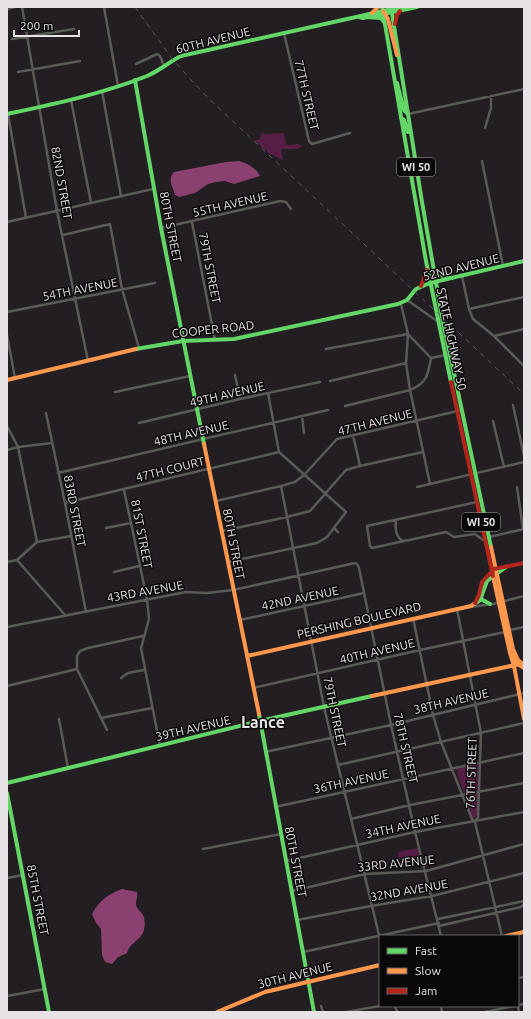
<svg xmlns="http://www.w3.org/2000/svg" width="531" height="1019" font-family="Ubuntu,sans-serif">
<style>
.green{fill:#561e44}
.water{fill:#8a416f}
.lines{fill:none;stroke-linecap:round;stroke-linejoin:round}
.street{stroke:#5a5a59;stroke-width:2.5}
.fast{stroke:#63d668;stroke-width:4}
.slow{stroke:#ff974d;stroke-width:4}
.jam{stroke:#b3261e;stroke-width:4}
.rail{stroke:#5a5a59;stroke-width:1;stroke-dasharray:5 5;stroke-linecap:butt}
.labels{text-anchor:middle;dominant-baseline:central;stroke-width:3;stroke-linejoin:round;paint-order:stroke}
.shield{fill:#0b080a;stroke:#a5a1a3;stroke-width:1}
.shield-label{font-size:11px;font-weight:bold;fill:#e7e2e5}
.street-label{font-size:12px;fill:#e7e2e5;stroke:#0b080a}
.district-label{font-size:16px;font-weight:bold;fill:#e7e2e5;stroke:#0b080a}
</style>
<rect width="100%" height="100%" fill="#231e21"/>
<!-- green -->
<path class="green" d="M262,132l3,2 19,-1 2,12 12,-1 5,2 -6,3h-16l2,11 -13,-6 -16,-14h5z
M478,764v25l-14,4 -8,-24z
M476,793l2,2 -1,22 -4,1 -8,-21 2,-2z
M418,848l2,8 -13,3 -1,-2 -7,2 -1,-7z"/>
<!-- water -->
<path class="water" d="M239,161c8,2 18,8 21,15l-26,8 -9,-3 -9,1 -8,2 -13,9 -16,4 -4,-2c-2,-8 -8,-15 -1,-23l52,-10z
M122,889l15,3c1,6 -1,7 -1,12 0,5 5,7 7,11 3,6 2,16 -2,21 -5,6 -12,9 -14,17l-9,4 -6,7 -7,-2 -3,-7 -1,-26 -5,-6 -4,-9c7,-13 16,-20 30,-25z"/>
<g class="lines">
<!-- street -->
<path class="street" d="M22,7l35,204 31,150
M104,7l14,79
M7,9l8,-2
M284,33l25,108 3,3 38,-11
M12,39l62,-10
M136,64l21,-10 3,2 4,10
M18,72l62,-11
M102,91l19,105
M71,100l20,103
M8,114l18,104
M408,114l116,-25
M485,128l6,-20v-12
M482,161l21,105
M7,222l146,-33
M192,222l23,118
M161,228l119,-27 6,1 5,7
M63,235l47,-11 12,65 17,59
M462,276l7,33 4,10 21,17 30,30
M407,300l30,21
M401,304l7,30 -2,29 4,27 20,94
M469,309l55,-12
M7,312l148,-29
M7,335l8,43
M494,336l30,-7
M326,349l82,-15 23,24c-3,17 -4,25 -21,32l-65,16
M431,358l19,-4
M235,375l5,24
M330,381l76,-18
M115,392l75,-16
M268,393l11,59
M513,405l11,51
M46,413l19,90 21,109
M302,416l2,17
M493,421l11,46
M139,423l101,-24 80,-17
M7,426l11,21 19,95
M353,435l7,31
M7,450l11,-3 34,-4
M58,473l270,-63
M281,486l43,221 56,232
M417,487l107,-25
M517,487l6,42
M124,490l23,109 2,20 -8,29 19,98
M216,501l65,-15 14,-4 9,-7 33,-36 125,-29
M477,502l-110,24 3,20 2,2 74,-16 8,5 21,-3 8,6
M65,503l214,-51
M396,520c-1,8 -1,17 7,21
M106,528l25,-5
M334,528l4,4
M222,531l65,-14 23,-6 36,-41 14,-4 63,-14
M489,537l35,-8
M17,560l48,55
M7,562l10,-2 20,-18 34,-6
M228,562l89,-19 10,-6 19,-25 -67,-60
M114,572l25,-6
M470,607l23,-3 31,-8
M457,609l24,124 -3,85 -3,3
M413,618l20,97 8,27 31,77 3,3 27,114
M240,620l124,-27
M7,627l179,-35 21,1 26,-3 122,-27 2,1 2,4 32,157 24,107 26,104
M510,630l14,-3
M121,678l7,-5 16,-3
M7,686l70,-17
M253,688l167,-38 85,-18
M101,718l51,-10
M59,719l9,49
M107,730l-30,-61v-13l3,-5 8,-3 55,-12
M265,752l126,-27 133,-32
M338,765l186,-42
M275,807l249,-54
M351,819l59,-14 114,-22
M203,849l78,-15
M286,861l129,-29 109,-20
M7,878l16,-3
M292,891l73,-17 61,-3 98,-27
M438,919l86,-18
M297,920l74,-14 61,-10 92,-23
M439,926l82,-19 3,-3
M303,952l136,-29
M518,978l6,-1
M7,996l38,-7
M518,1005l6,-1
M321,1006l2,6
M395,1006l2,6
M441,1006l1,6
M518,1006l1,6
M346,1012l34,-6
M485,1012l29,-6"/>
<!-- fast -->
<path class="fast" d="M382,7l44,254 25,121
M391,7l31,195 20,115 49,230
M359,17l4,1 54,-11
M366,17l15,1 3,4
M135,80l26,148 43,216
M397,83l7,27 4,4
M7,114c47,-10 95,-20 140,-38 12,-5 22,-14 34,-20l220,-49
M401,118l3,2 4,12
M434,271l6,4 12,3
M136,349l47,-8 51,-2 164,-35 9,-4 9,-11 14,-6 94,-22
M479,598l11,6
M474,604l6,-4 7,-19 19,-14
M259,714l55,298
M7,783l253,-62 112,-25
M7,793l42,219"/>
<!-- slow -->
<path class="slow" d="M383,11l5,8 9,36
M372,13l6,-6
M7,380l129,-31
M204,444l55,270
M491,547l22,102 5,11 6,5
M493,576l17,77 9,12 5,3
M510,653l4,13 10,53
M247,656l224,-50 3,-2
M372,696l148,-32
M506,936l18,-4
M217,1012l48,-20 115,-27"/>
<!-- jam -->
<path class="jam" d="M395,24l2,-9 3,-4
M421,286l6,-16
M451,382l42,194
M475,603l4,-8 3,-13 12,-13 30,-6"/>
<!-- rail -->
<path class="rail" d="M135,7l38,53 34,37 317,297"/>
</g>
<g class="labels">
<!-- shield labels -->
<g class="shield">
<rect x="397" y="158" width="38" height="18" rx="3"/>
<rect x="462" y="513" width="38" height="18" rx="3"/>
</g>
<g class="shield-label">
<text x="416" y="167">WI 50</text>
<text x="481" y="522">WI 50</text>
</g>
<!-- street labels -->
<g class="street-label">
<text transform="translate(213 40) rotate(-14)">60TH AVENUE</text>
<text transform="translate(307 95) rotate(77)">77TH STREET</text>
<text transform="translate(62 183) rotate(80)">82ND STREET</text>
<text transform="translate(230 204) rotate(-13)">55TH AVENUE</text>
<text transform="translate(171 227) rotate(79)">80TH STREET</text>
<text transform="translate(461 267) rotate(-14)">52ND AVENUE</text>
<text transform="translate(210 268) rotate(79)">79TH STREET</text>
<text transform="translate(80 289) rotate(-11)">54TH AVENUE</text>
<text transform="translate(213 329) rotate(-6)">COOPER ROAD</text>
<text transform="translate(452 339) rotate(78)">STATE HIGHWAY 50</text>
<text transform="translate(227 394) rotate(-13)">49TH AVENUE</text>
<text transform="translate(375 422) rotate(-14)">47TH AVENUE</text>
<text transform="translate(191 433) rotate(-13)">48TH AVENUE</text>
<text transform="translate(170 469) rotate(-14)">47TH COURT</text>
<text transform="translate(75 511) rotate(79)">83RD STREET</text>
<text transform="translate(142 534) rotate(79)">81ST STREET</text>
<text transform="translate(234 544) rotate(79)">80TH STREET</text>
<text transform="translate(145 591) rotate(-10)">43RD AVENUE</text>
<text transform="translate(300 598) rotate(-12)">42ND AVENUE</text>
<text transform="translate(359 620) rotate(-13)">PERSHING BOULEVARD</text>
<text transform="translate(377 651) rotate(-13)">40TH AVENUE</text>
<text transform="translate(451 701) rotate(-13)">38TH AVENUE</text>
<text transform="translate(335 712) rotate(78)">79TH STREET</text>
<text transform="translate(193 728) rotate(-13)">39TH AVENUE</text>
<text transform="translate(406 748) rotate(77)">78TH STREET</text>
<text transform="translate(471 773) rotate(-88)">76TH STREET</text>
<text transform="translate(351 781) rotate(-12)">36TH AVENUE</text>
<text transform="translate(403 826) rotate(-12)">34TH AVENUE</text>
<text transform="translate(296 862) rotate(79)">80TH STREET</text>
<text transform="translate(396 863) rotate(-6)">33RD AVENUE</text>
<text transform="translate(409 890) rotate(-10)">32ND AVENUE</text>
<text transform="translate(38 900) rotate(79)">85TH STREET</text>
<text transform="translate(295 975) rotate(-14)">30TH AVENUE</text>
</g>
<!-- district labels -->
<g class="district-label">
<text x="263" y="722">Lance</text>
</g>
</g>
<!-- border -->
<rect width="531" height="1019" fill="none" stroke="#e7e2e5" stroke-width="16"/>
<!-- legend -->
<rect x="379" y="935" width="140" height="72" fill="#0b080a" stroke="#635f62"/>
<rect x="387" y="948" width="20" height="6" fill="#63d668" stroke="#635f62"/>
<text x="415" y="955" font-size="12" fill="#e7e2e5">Fast</text>
<rect x="387" y="968" width="20" height="6" fill="#ff974d" stroke="#635f62"/>
<text x="415" y="975" font-size="12" fill="#e7e2e5">Slow</text>
<rect x="387" y="988" width="20" height="6" fill="#b3261e" stroke="#635f62"/>
<text x="415" y="995" font-size="12" fill="#e7e2e5">Jam</text>
<!-- scale -->
<path d="M14 30v6h65v-6" fill="none" stroke="#e7e2e5" stroke-width="2"/>
<text x="20" y="30" font-size="12" fill="#e7e2e5" stroke="#0b080a" stroke-width="3" paint-order="stroke">200 m</text>
</svg>
